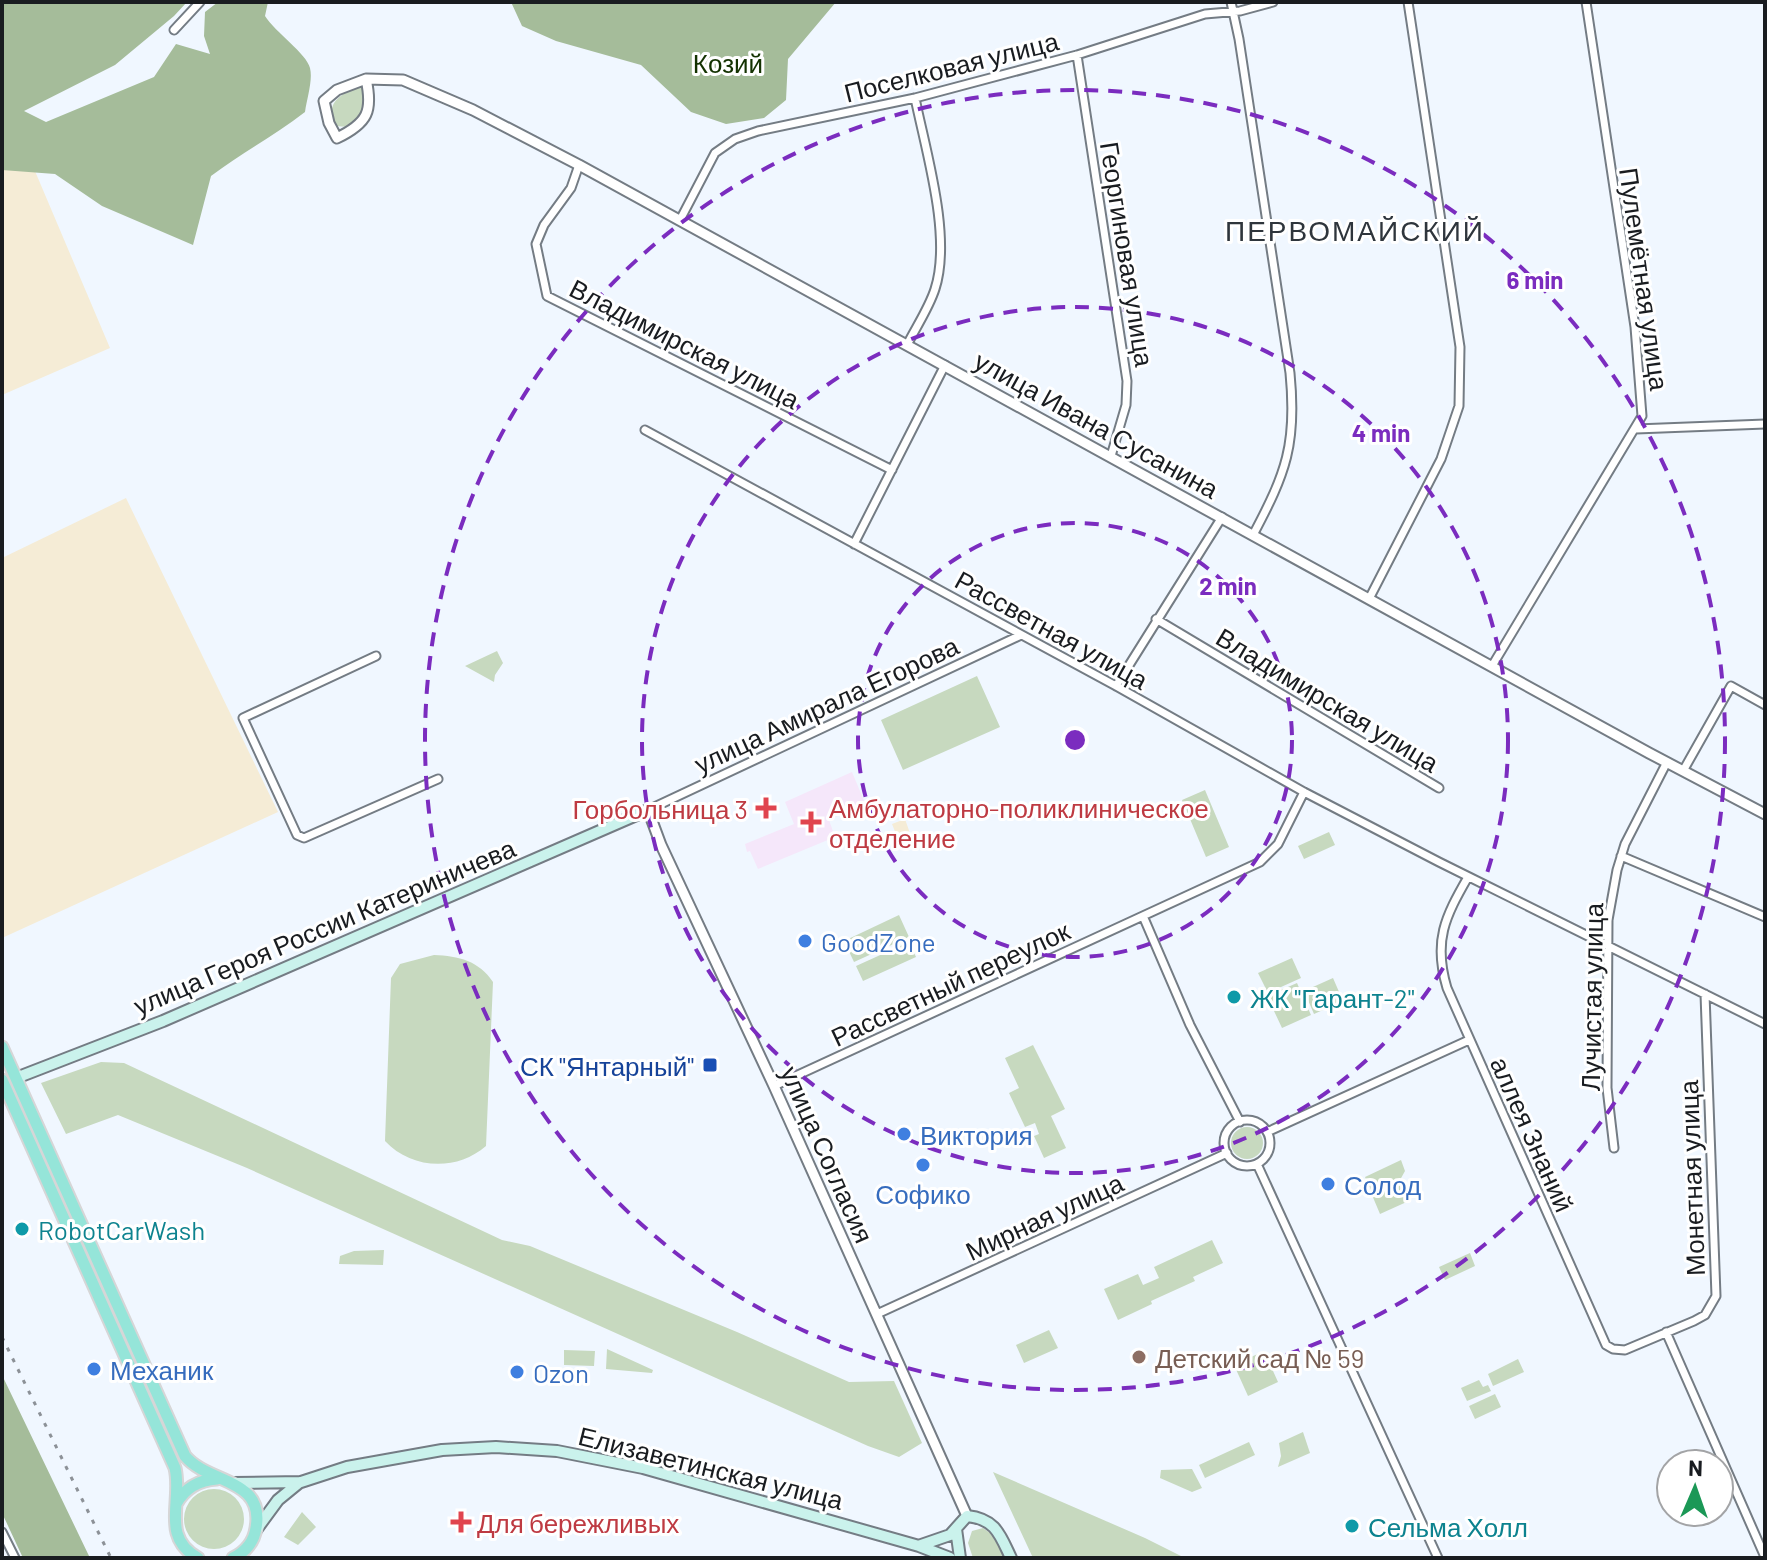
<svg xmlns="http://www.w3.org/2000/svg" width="1767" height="1560" font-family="Barlow,sans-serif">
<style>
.industrial{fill:#f5ecd6}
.medical{fill:#f5e7fa}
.green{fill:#c7d9bf}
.forest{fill:#a5bc9a}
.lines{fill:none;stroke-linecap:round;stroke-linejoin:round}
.minor-casing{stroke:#747c84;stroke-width:11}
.tertiary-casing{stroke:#747c84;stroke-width:13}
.secondary-casing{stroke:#747c84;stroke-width:14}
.primary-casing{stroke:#d6d6d7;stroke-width:15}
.minor{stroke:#fff;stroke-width:7}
.tertiary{stroke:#fff;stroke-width:9}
.secondary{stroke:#caf2ec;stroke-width:10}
.primary{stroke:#95e5d9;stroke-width:11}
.rail{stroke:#8c9197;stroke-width:3;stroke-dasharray:4 8;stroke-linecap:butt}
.ring{fill:none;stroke:#7b2cbf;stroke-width:4;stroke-dasharray:14 10}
.health-dot{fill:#e0444e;stroke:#fff;stroke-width:3}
.shop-dot{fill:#3f7fe0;stroke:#fff;stroke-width:3}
.culture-dot{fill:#0f9aa8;stroke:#fff;stroke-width:3}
.transit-dot{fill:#1a4fb4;stroke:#fff;stroke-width:3}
.education-dot{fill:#8d6e63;stroke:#fff;stroke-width:3}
.labels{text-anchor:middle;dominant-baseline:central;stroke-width:6;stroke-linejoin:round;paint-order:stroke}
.park-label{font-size:26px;fill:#133200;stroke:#fff}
.street-label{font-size:26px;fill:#191c20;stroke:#fff}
.health-label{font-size:26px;fill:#be3a42;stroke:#fff;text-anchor:start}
.shop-label{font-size:26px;fill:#366cbe;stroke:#fff;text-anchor:start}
.culture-label{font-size:26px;fill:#0d838f;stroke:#fff;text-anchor:start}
.transit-label{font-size:26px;fill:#164399;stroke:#fff;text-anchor:end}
.education-label{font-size:26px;fill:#785e54;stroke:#fff;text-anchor:start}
.neighbourhood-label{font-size:28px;letter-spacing:2px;fill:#2e353c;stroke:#fff}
.centre{fill:#7b2cbf;stroke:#fff;stroke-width:4}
.ring-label{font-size:24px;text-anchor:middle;font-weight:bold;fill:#7b2cbf;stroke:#fff;stroke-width:6;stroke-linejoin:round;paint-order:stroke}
</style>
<rect width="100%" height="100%" fill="#f0f7ff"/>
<!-- industrial -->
<path class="industrial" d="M18,131l92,217 -108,47v-259z
M126,498l152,314 -276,126v-380z
M905,819l7,20 -12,5 -8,-20z"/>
<!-- medical -->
<path class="medical" d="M852,772l13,31 -36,17 6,17 -77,32 -8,-18 -3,1 -2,-8 49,-20 -9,-22z"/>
<!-- green -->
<path class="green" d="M358,87h5c7,15 -2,29 -14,40l-14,-1c-10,-23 4,-31 23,-39z
M497,651l6,12 -8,12 -1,7 -29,-16z
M977,676l23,51 -97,43 -22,-50z
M1205,790l24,57 -23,10 -24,-57z
M1329,832l6,13 -31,14 -6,-13z
M899,915l10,22 -55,25 -10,-21z
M909,942l7,15 -53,24 -7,-15z
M434,955c25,1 45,6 59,27l-7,164c-30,26 -75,23 -101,-5l6,-163 9,-14z
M1292,958l9,20 -33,15 -10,-20z
M1333,978l10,23 -29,13 -10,-23z
M1297,983l14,32 -29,13 -15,-32z
M1033,1045l32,64 -14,7 15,32 -22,10 -10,-22 5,-2 -4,-11 -10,4 -16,-34 10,-5 -14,-30z
M101,1062l23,1 378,177 28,6 207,86 112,50 45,-1 28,62 -23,14 -31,-11 -621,-278 -129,-53 -52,19 -25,-51z
M1231 1143a16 16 0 1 1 32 0a16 16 0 1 1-32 0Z
M1401,1160l4,11 -5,9 -28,12 -7,-15z
M1402,1181l9,19 -31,14 -8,-19z
M1212,1240l11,23 -30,14 2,4 -44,20 1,3 -34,16 -14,-31 34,-15 5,11 16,-7 -5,-11z
M384,1250l-1,15 -44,-1 1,-8 14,-5z
M1470,1253l5,13 -30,14 -6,-13z
M1049,1330l9,18 -34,15 -8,-18z
M607,1349l46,21 -1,3 -46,-4z
M564,1350l31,1 -1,15 -30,-1z
M1264,1351l14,31 -30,14 -14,-31z
M1518,1359l6,13 -31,14 -5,-12z
M1479,1380l4,7 5,-2 3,6 -24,10 -6,-13z
M1495,1394l6,13 -26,12 -6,-13z
M1303,1432l7,21 -32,14 3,-11 -2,-13z
M1249,1442l6,13 -50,23 -6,-13z
M1192,1469l10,19 -10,4 -32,-14 1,-8z
M993,1472l152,66 40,20h-152z
M184 1519a30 30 0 1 1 60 0a30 30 0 1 1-60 0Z
M302,1512l14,15 -18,18 -14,-8z
M983,1528l11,8 10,22h-31l-5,-15 4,-12z"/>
<!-- forest -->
<path class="forest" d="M2,2h185l-13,14 -59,49 -91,46 22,11 108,-45 22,-33 34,10 -6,-18 1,-24 13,-10h50l-3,14c10,16 42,38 45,52 3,12 -3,30 -5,44 -30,23 -63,41 -94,64l-18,69 -91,-39 -47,-32 -53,-4z
M511,2h325l-48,57 -2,41 -22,18 -38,6 -35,-12 -50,-47 -85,-24 -34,-15z
M2,1375l88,183h-67l-21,-45z"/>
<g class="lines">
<!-- minor casing -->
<g class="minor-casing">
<path id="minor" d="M1231,2l8,37 51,334c7,71 -4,100 -37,162
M174,30l26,-28
M1077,55l50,326 -1,24 -15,51
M579,165l-8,23 -27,37 -8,19 11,52 345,174
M680,220l35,-67 20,-14 23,-8 157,-33 162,-43 128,-41 35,-3 33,-9
M907,345c9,-18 22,-37 28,-56 17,-52 -9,-137 -20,-191
M1636,429l129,-5
M645,430l471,256 188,106 135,70 326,162
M854,544l91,-179
M1369,599l72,-140 18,-53 1,-59 -52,-345
M1156,619l283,169
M376,656l-133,62 54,117 7,3 134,-59
M1492,666l150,-250 -7,-89 -49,-325
M1116,686l106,-169
M1683,771l48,-85 34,19
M648,810l373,-175
M1621,856l144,61
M1468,877c-23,40 -35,64 -21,111l159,357 7,4 12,1 69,-29 11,-6 11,-19 -11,-302
M1143,916l47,109 50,97
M774,1086l486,-224 18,-18 26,-52
M1224 1143a23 23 0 1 1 46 0a23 23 0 1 1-46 0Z
M1267,1132l202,-92
M1614,1148l-7,-60 1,-168 9,-50 8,-26 42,-82
M1257,1164l181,394
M877,1314l350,-161
M1666,1332l99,225
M2,1532l13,26"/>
</g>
<!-- tertiary casing -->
<g class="tertiary-casing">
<path id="tertiary" d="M366,79c7,32 2,44 -29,59l-8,-15 -5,-22 13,-11 29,-11 37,1 70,30 106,55 1070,588 116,61
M648,810l13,35 113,241 193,430"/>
</g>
<!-- secondary casing -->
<g class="secondary-casing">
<path id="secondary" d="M16,1078l147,-57 485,-211
M233,1483l68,-1 46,-15 95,-17 54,-3 61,4 86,17 276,78 31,12
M956,1529l4,29
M256,1530l22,-30 22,-18
M921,1545l29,-10 17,-19c29,3 33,19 44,42"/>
</g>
<!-- primary casing -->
<g class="primary-casing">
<path id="primary" d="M2,1047l183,409c23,28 80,22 71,72 -2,14 -11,24 -23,30
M2,1080l173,388c8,33 -15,69 23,90
M176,1504c9,-16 22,-24 41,-25"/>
</g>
<!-- minor -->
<use href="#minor" class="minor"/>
<!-- tertiary -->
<use href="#tertiary" class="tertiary"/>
<!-- secondary -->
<use href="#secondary" class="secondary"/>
<!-- primary -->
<use href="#primary" class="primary"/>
<!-- rail -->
<path class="rail" d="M2,1337l109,221"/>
</g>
<!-- distance rings -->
<g class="ring">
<circle cx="1075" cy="740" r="217"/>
<circle cx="1075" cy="740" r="433"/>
<circle cx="1075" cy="740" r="650"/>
</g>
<!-- markers -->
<g class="health-dot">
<path d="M762 796h8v8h8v8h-8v8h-8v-8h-8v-8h8z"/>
<path d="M807 810h8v8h8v8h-8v8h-8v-8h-8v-8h8z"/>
<path d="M457 1510h8v8h8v8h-8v8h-8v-8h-8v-8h8z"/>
</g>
<g class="shop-dot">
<circle cx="805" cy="941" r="8"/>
<circle cx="904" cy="1134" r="8"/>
<circle cx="923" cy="1165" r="8"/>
<circle cx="1328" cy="1184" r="8"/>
<circle cx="94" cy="1369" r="8"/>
<circle cx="517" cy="1372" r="8"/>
</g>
<g class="culture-dot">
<circle cx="1234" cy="997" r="8"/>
<circle cx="22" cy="1229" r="8"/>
<circle cx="1352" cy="1526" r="8"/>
</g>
<rect class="transit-dot" x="702" y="1057" width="16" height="16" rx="4"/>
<circle class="education-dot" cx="1139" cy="1357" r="8"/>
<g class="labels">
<!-- park labels -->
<g class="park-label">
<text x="728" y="62">Козий</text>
</g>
<!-- street labels -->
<g class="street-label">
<text transform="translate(951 66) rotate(-14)">Поселковая улица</text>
<text transform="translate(1128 254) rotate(81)">Георгиновая улица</text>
<text transform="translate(1645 279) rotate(82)">Пулемётная улица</text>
<text transform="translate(685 343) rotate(27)">Владимирская улица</text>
<text transform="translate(1097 424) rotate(29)">улица Ивана Сусанина</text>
<text transform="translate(1052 629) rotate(29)">Рассветная улица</text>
<text transform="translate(1328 699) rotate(31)">Владимирская улица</text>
<text transform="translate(826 704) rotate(-25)">улица Амирала Егорова</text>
<text transform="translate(324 926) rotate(-23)">улица Героя России Катериничева</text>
<text transform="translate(950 983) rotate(-25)">Рассветный переулок</text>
<text transform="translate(1591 997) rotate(-89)">Лучистая улица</text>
<text transform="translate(1533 1134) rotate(66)">аллея Знаний</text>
<text transform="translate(828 1154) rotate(66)">улица Согласия</text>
<text transform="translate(1691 1178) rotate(-92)">Монетная улица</text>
<text transform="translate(1044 1216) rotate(-25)">Мирная улица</text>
<text transform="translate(711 1467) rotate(14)">Елизаветинская улица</text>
</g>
<!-- health labels -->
<g class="health-label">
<text x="829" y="807">Амбулаторно-поликлиническое<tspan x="829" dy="30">отделение</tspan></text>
<text x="748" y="808" text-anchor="end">Горбольница 3</text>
<text x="477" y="1522">Для бережливых</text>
</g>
<!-- shop labels -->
<g class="shop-label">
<text x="821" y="941">GoodZone</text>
<text x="920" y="1134">Виктория</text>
<text x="1344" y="1184">Солод</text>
<text x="923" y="1193" text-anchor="middle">Софико</text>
<text x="110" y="1369">Механик</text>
<text x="533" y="1372">Ozon</text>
</g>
<!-- culture labels -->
<g class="culture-label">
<text x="1250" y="997">ЖК "Гарант-2"</text>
<text x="38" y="1229">RobotCarWash</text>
<text x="1368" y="1526">Сельма Холл</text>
</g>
<!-- transit labels -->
<g class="transit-label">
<text x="694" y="1065">СК "Янтарный"</text>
</g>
<!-- education labels -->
<g class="education-label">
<text x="1155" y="1357">Детский сад № 59</text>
</g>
<!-- neighbourhood labels -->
<g class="neighbourhood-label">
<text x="1355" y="230">ПЕРВОМАЙСКИЙ</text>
</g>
</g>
<circle cx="1075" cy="740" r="12" class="centre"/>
<g class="ring-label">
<text x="1535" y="289">6 min</text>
<text x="1381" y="442">4 min</text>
<text x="1228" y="595">2 min</text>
</g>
<!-- border -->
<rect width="1767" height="1560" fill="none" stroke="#191c20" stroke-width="8"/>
<!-- north arrow -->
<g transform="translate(1695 1488) rotate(2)"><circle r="38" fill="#ffffff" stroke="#a3a4a6" stroke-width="2"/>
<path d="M0-6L14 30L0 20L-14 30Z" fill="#1b9856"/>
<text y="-12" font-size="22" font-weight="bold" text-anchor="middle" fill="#191c20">N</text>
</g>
</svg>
